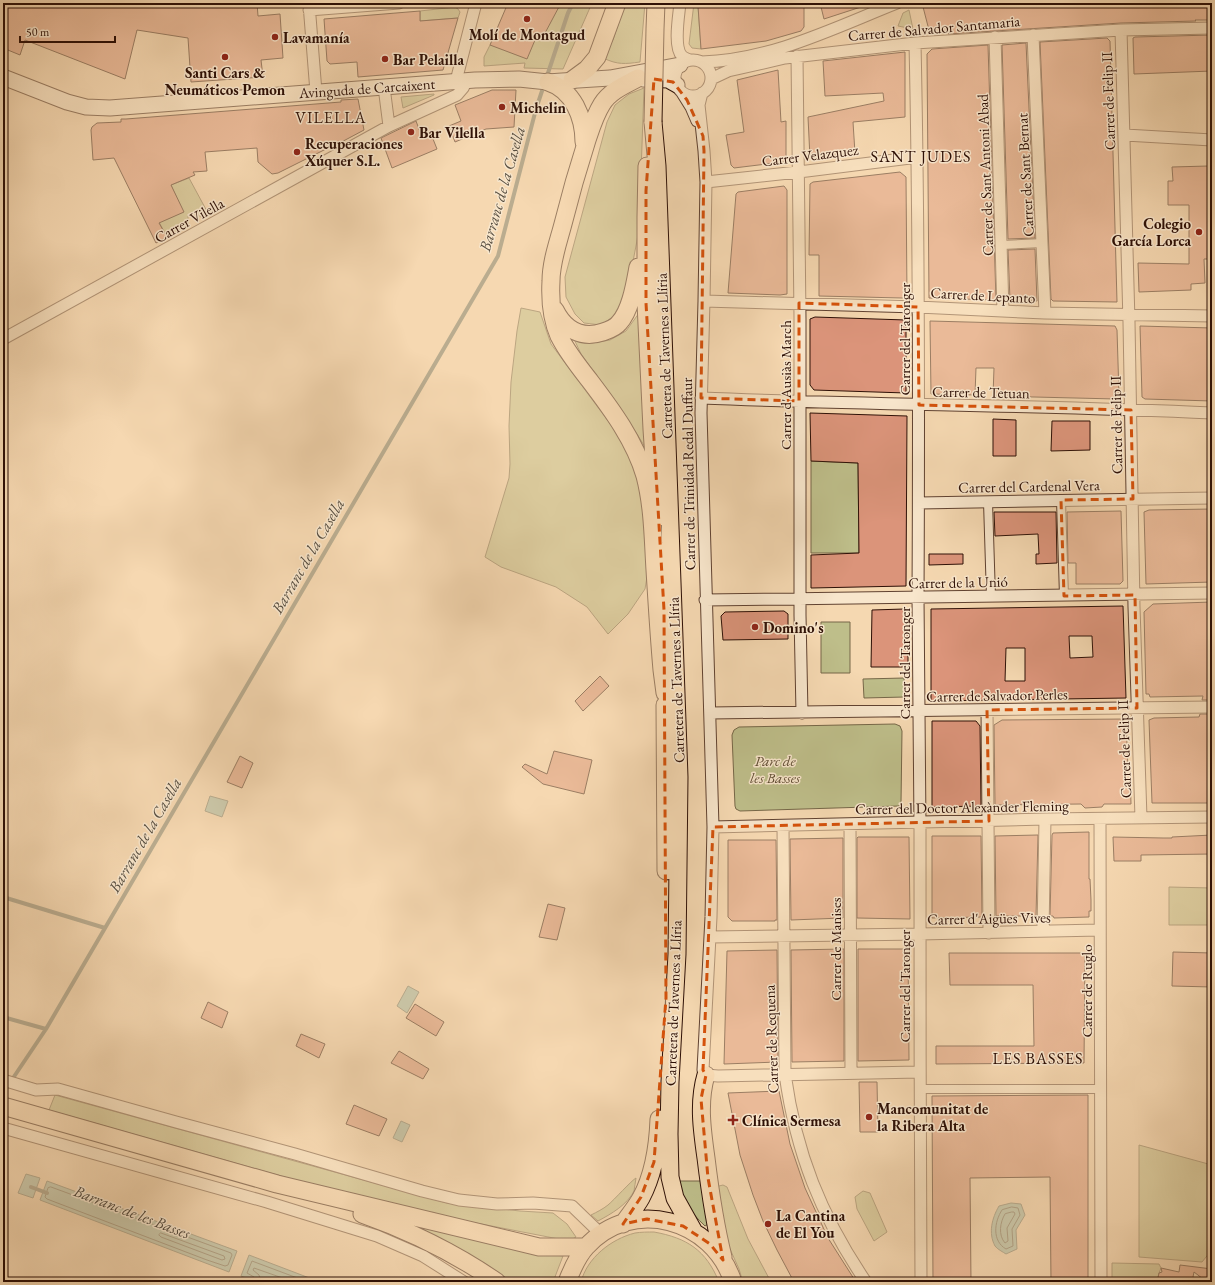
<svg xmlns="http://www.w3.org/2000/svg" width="1215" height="1285" font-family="'EB Garamond',serif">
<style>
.green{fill:#bebe8a;stroke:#766748}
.water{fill:#9dbaa8;stroke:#717667}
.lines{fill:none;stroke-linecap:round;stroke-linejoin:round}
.shore{stroke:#666557;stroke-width:1}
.stream{stroke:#717667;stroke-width:4}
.building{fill:#db947a;stroke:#2e1006;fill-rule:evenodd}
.pedestrian-casing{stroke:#604231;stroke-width:10}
.minor-casing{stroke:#604231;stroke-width:13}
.secondary-casing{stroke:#2e1006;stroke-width:17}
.primary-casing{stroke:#2e1006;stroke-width:19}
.pedestrian{stroke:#f8e6cc;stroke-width:8}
.minor{stroke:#f8e6cc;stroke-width:11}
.secondary{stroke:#f8e6cc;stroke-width:15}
.primary{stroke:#f5d8b1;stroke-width:17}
.primary-bridge-casing{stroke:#2e1006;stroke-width:19;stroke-linecap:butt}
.primary-bridge{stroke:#f5d8b1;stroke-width:17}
.marked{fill:none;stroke:#d5520b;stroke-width:3;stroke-dasharray:8 5;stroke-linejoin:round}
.poi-dot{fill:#8f2418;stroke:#f8e6cc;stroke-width:1.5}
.labels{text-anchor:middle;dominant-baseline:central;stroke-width:3;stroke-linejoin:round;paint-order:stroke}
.street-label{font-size:15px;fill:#2e1006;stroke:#f8e6cc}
.poi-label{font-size:15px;font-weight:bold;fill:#2e1006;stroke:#f8e6cc;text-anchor:start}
.park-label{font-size:15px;font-style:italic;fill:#604d34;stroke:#f8e6cc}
.neighbourhood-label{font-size:16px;letter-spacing:1px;fill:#2e1006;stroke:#f8e6cc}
.water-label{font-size:16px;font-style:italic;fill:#554c3f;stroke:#f8e6cc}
</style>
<rect width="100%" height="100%" fill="#f5d8b1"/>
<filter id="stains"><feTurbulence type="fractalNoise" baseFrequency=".005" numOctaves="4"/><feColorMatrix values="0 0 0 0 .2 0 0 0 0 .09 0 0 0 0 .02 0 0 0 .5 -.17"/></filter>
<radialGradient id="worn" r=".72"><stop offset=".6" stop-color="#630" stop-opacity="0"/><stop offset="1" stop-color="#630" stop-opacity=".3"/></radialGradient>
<!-- green -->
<path class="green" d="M561,3h31l-29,66 -39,-1 1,-5 -41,3v-9l6,-12 45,-5z
M625,3h20l-5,59c-15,2 -22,3 -37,-4l5,-12 5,-6z
M694,3h20l-1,2 -15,1 3,43 -9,-1 -3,-4z
M455,7l3,2 2,3 -2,6 -38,3v-10z
M909,10l4,19 -15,-3 5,-13z
M644,88l-5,142 -12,63 -10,21 -16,11 -17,-2 -9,-9 -9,-17 -1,-20 42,-155 8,-17 14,-11z
M434,94v1l-31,13 -2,-11z
M189,178l20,37 -7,3 -7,-6 -7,3v11l-21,11 -8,-15 24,-10 -12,-27z
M521,308l19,4 11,32 63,85 11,19 10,20 5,21 4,26 3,62 -2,12 -17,25 -20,20 -21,-27 -31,-20 -55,-20 -16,-10 24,-79 1,-14 -1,-38 2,-44 6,-51z
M642,309l7,144 -32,-50 -36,-49 -7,-15 18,4 18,-3 16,-9z
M811,461l47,2 1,90h-48z
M821,622h29v51h-29z
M904,678l1,19 -41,1 -1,-19z
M895,724l5,2 2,5 -1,72 -2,3 -159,5 -4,-2 -1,-3 -3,-71 2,-5 5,-3z
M1169,887l43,1v37h-43z
M55,1095l392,108 73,8 33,2 14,11 9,13 -7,4 -186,-36 -334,-95z
M1139,1145l73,20v87l-1,-1 -9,11 -63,-5z
M636,1178c-1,4 -1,9 -2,13 -7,14 -23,23 -36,30l-7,-6c6,-3 12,-6 17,-10 6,-5 24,-25 28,-27z
M677,1181h25l6,43 -3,2c-16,-15 -20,-24 -28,-45z
M723,1185l4,2 21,52 23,43h-28l-4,-13 -13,-29 -10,-52 3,-2z
M863,1191l7,2 17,39 -13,9 -17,-32 -2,-12z
M406,1223c52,13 104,27 157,33l-10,26h-44l-20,-16z
M654,1232c33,6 52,18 65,50h-138c6,-24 30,-43 54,-49 6,-1 13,-1 19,-1z
M1112,1263l47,1 2,4 -2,5 -2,9h-45z"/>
<!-- water -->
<path class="water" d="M210,796l18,5 -6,16 -17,-6z
M408,986l11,6 -12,21 -10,-7z
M401,1121l9,4 -8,17 -9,-4z
M26,1174l14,4 -7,20 -15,-5z
M47,1181l190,70 -8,21 -189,-72z
M1011,1203l10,1 4,11 -9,15 1,19 -11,5c-3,-2 -9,-5 -11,-8 -7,-13 -3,-28 4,-40z
M249,1255l71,27h-64l-15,-6z"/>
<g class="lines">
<!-- shore -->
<path class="shore" d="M51,1187l180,66 1,2 -4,10 -3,1 -18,-6 -160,-61 -2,-2 3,-9z
M1012,1207l6,1 2,7 -8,14 1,17 -7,3c-14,-8 -12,-27 -4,-39z
M1012,1212h2l1,2 -8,14 1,13 -3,2c-7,-8 -5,-21 0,-29z
M161,1233l63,23 1,3 -3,1 -61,-23 -2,-2z
M256,1282l-2,-5 -7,-4 5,-12 56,21
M261,1282l-2,-7 -6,-5 1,-2 40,14"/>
<!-- stream -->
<path class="stream" d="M546,79l22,-66 5,-10
M3,897l102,31
M3,1017l43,12
M3,1093l43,-64 452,-773 38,-147 8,-24
M31,1187l16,6"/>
</g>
<!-- building -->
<path class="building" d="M3,3h254l1,13 22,-2 3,44 -22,2 2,17 -72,5 -3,-44 -51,-8 -12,49 -100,-39 -5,15 -17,-7z
M508,3h53l-17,32 -9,5 -8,19 -37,-14z
M714,3h90v24l-3,4 -35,10 -65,8 -3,-43 15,-1z
M820,3h47v2l-43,14z
M922,3h284v2h6v15h-17l1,1 -75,2 -173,11 2,-2 -20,2z
M420,11v10l38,-3 -15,52 -85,7 -1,-15 -27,2 -3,-3 -3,-42z
M1212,35v36l-78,3 -1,-36 2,-1z
M1107,38l3,3 7,261 -64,-1 -2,-2 -11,-257z
M1026,43l9,195 -27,1 -6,-194z
M988,45l8,255 -67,-2 -2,-244 5,-5z
M905,52v65l-52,5 2,31 -45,5 -2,-41 76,-16 -1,-8 -58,3 -2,-35z
M778,70l3,52 5,-1v37l-1,3 -2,1 -49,6 -3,-3 -5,-30 18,-3 -7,-52z
M492,90h24l-2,37 -28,2 -31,13 -6,-16 12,-5 -6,-16z
M358,99l6,31 -30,16v-1l-56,28 -6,1 -14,-12 -1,-14 -52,4 2,19 -14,1 2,3 -24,10 13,27 -25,11 8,14 -11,6 -42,-85 -21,2 -2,-30 1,-3 5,-4 24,-1v-3h5l215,-17v-2z
M416,121l6,16 9,-3 6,15 -45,19 -11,-30z
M1208,166l2,93h-6l1,24 -14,1v6l-52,2 -1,-29 51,1v-59h-21v-24h5l-1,-14z
M900,172l6,5 1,120 -5,1 -83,-2v-41h-10l1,-71 3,-2z
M784,186l3,4v104l-7,1 -52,-2 8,-99 2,-2z
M1035,249l2,52 -27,-1 -2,-50z
M815,317l91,3v73l-92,-3 -4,-5v-66z
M930,321l185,5 2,4 2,65 -3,4 -123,-3 1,-28h-18l-1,27 -44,-1z
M1140,326l72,2v73l-67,-2 -3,-2z
M810,413l97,3 -1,170 -95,2v-33l48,-2 -1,-90 -47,-2z
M993,419l23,1v36h-23z
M1052,421h38v29l-39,1z
M1212,509v73l-66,2 -2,-72 5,-2z
M1121,511l2,70 -3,3h-44v-21h-8l-1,-51z
M994,512h62l1,51 -21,1v-10h3l-1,-20 -43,2z
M929,554h34v10l-34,1z
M1212,602v98h-10l1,-4 -53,1 -1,-3h-3l-2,-82 9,-8z
M1123,606l3,92 -195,3v-92zM1069,636h23l1,21 -23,1zM1006,648h19v33h-20z
M904,609l4,6v52h-37l1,-57z
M784,611l4,3v25l-65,1 -2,-24 4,-4z
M600,676l9,10 -26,25 -8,-10z
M1200,714h12v89h-60l-3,-83 5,-2 45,-1z
M1126,719l2,51 2,1 1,33h-27l-2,3 -17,1 -4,-4 -86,1 -1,-80 8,-5z
M932,721h44l4,5 1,80 -49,1z
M554,751l38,9 -8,34 -41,-10 -21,-17 3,-3 22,10z
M240,756l13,7 -11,25 -15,-6z
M1089,832v47h1l1,21v11h-2v6l-35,1 -1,-2h-3l2,-81 1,-2z
M1038,835l-2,81h-40l-1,-80z
M1212,835v19l-71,1v6h-27l-1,-24 50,1h9v-1z
M932,836h49l1,81 -50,1z
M858,837h51l1,82 -53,-1v-80z
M843,838v80l-52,2 -1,-81z
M728,840h48l1,80h-2v1h-43l-4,-4z
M548,904l17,4 -8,32 -18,-3z
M844,949v112l-52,1 -1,-112z
M858,949h50l1,111 -51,1z
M777,950l1,112 -54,2 3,-113z
M1173,952l39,1v34l-40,-1z
M949,953h136l-1,110 -148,1v-18h98l-1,-61h-83z
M208,1002l20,10 -6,16 -21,-10z
M415,1004l29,18 -8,14 -30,-18z
M301,1034l24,10 -6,14 -23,-12z
M399,1051l30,18 -6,10 -32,-16z
M859,1082h18l1,50h-18z
M779,1091l11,53 15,44 23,50 28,44h-62l-17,-32 -14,-29 -10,-26 -13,-40 -12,-62z
M1088,1095v187h-37l-1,-105 -80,1 1,104h-38l-1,-186z
M354,1105l33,14 -8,17 -33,-12z
M1180,1265l32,4v13h-5l-13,-10 -2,10h-35l2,-9 3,-1 -1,-4 18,4z"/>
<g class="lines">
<!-- pedestrian casing -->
<g class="pedestrian-casing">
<path id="pedestrian" d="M1002,245l41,-2
M1061,500l3,96
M988,502l3,95
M919,1089h182"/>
</g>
<!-- minor casing -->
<g class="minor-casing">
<path id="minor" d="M680,3c-1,12 -7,44 2,53 2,2 5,3 8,4
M309,4l7,88
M309,10l90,-7
M1121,30l8,292 5,285 7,211
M1033,35l12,278
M995,37l8,274
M915,43c4,185 4,369 3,554 0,77 2,154 2,230 0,152 0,303 1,455
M797,56l3,262v297l2,98
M675 78a18 18 0 1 1 36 0a18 18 0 1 1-36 0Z
M702,62c69,-2 132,-34 195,-59
M711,79l17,-8 57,-13 130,-15 206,-13 91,-2
M456,81l20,-78
M384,87l5,39
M681,91l10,16 6,14
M702,93l-3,12 5,46 2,31 -2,119 -3,112 12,414 -2,90 -8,153 3,5 12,1 201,-4
M1125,135l87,5
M706,182l101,-11 111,-14
M704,301l214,6 127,6 167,3
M3,339l386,-213 68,-31 6,-7 4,-8
M701,398c170,7 341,7 511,15
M919,503l293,-5
M705,600l507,-7
M987,710l2,223
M710,713l502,-6
M1100,819l1,463
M850,824l1,249
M783,826l2,248c11,79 36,142 81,208
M713,827l332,-8 167,-2
M1043,931l2,-112
M710,937l210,-3 180,-4
M3,1080l33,10 22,-1 118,33 119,32 127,37 37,9 38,4 36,-1 39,3 29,28
M3,1128l264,74 110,34 46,20 41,26"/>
</g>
<!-- secondary casing -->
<g class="secondary-casing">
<path id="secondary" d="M3,77l64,25 19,5 24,1 365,-28 44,-1 29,3 14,-1 48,-3 70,-13
M643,79l25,1 9,5"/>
</g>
<!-- primary casing -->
<g class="primary-casing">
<path id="primary" d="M638,78c-13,7 -28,13 -36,26 -7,11 -11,24 -15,36 -9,28 -17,56 -24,84 -5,19 -12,38 -12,57 -1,18 1,39 8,55 8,16 20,31 31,45 22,29 45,60 55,95 8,31 8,62 10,94 2,33 4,66 7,100l3,23
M572,80l15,-11 10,-12 20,-54
M548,82c25,8 36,35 36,60
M653,122l4,44 22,611 -2,177 -7,128 -1,52 1,43 5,21 19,34
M647,166l-1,51v86l6,126 6,88
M555,310c10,20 27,29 48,22 6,-2 13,-5 16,-9 12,-13 16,-40 19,-56
M665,705l1,166
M706,1075c-8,27 -4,55 0,83 4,33 9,67 17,99
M3,1106l274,78 262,63h47
M362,1214c48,17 93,39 135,68
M623,1224c6,-9 13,-17 18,-26 13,-24 17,-52 18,-79
M567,1282c5,-13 10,-25 19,-35 46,-51 127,-28 147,35"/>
</g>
<!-- pedestrian -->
<use href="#pedestrian" class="pedestrian"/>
<!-- minor -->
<use href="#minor" class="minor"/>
<!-- secondary -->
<use href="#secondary" class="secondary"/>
<!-- primary -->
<use href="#primary" class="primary"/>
<!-- primary-bridge casing -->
<g class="primary-bridge-casing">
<path id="primary-bridge" d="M653,122l2,-93 1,-26"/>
</g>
<!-- primary-bridge -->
<use href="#primary-bridge" class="primary-bridge"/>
</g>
<!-- marked area -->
<path d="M0 0H1215V1285H0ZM654,79l19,3 14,18 16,36 1,15 -3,247 98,3v-98l119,4 1,98 212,5 2,89 -72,1 3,96 71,-1 2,113 -150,2 2,111 -276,6 -10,243 3,5 -5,24 7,79 15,82 -13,-16 -27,-18 -36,-7 -24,5 18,-27 13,-35 12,-164 -2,-388 -18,-307v-112z" fill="#f5d8b1" fill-opacity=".55" fill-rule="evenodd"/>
<path class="marked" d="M654,79l19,3 14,18 16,36 1,15 -3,247 98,3v-98l119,4 1,98 212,5 2,89 -72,1 3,96 71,-1 2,113 -150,2 2,111 -276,6 -10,243 3,5 -5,24 7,79 15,82 -13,-16 -27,-18 -36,-7 -24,5 18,-27 13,-35 12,-164 -2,-388 -18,-307v-112z"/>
<!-- markers -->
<g class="poi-dot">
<circle cx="527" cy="19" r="4"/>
<circle cx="275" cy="37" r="4"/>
<circle cx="225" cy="57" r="4"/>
<circle cx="385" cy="59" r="4"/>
<circle cx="502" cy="107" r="4"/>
<circle cx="411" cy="132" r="4"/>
<circle cx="297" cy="152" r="4"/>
<circle cx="1199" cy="232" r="4"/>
<circle cx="755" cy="627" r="4"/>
<circle cx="869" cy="1117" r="4"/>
<path d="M731 1114h4v4h4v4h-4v4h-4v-4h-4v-4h4z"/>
<circle cx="768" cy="1224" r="4"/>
</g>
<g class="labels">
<!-- street labels -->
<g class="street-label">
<text transform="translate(934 28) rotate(-5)">Carrer de Salvador Santamaria</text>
<text transform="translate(367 88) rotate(-4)">Avinguda de Carcaixent</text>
<text transform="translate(1108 101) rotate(-92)">Carrer de Felip II</text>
<text transform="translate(810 155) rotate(-7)">Carrer Velazquez</text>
<text transform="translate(985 175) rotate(-92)">Carrer de Sant Antoni Abad</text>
<text transform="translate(1025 175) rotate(-93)">Carrer de Sant Bernat</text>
<text transform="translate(189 220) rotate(-29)">Carrer Vilella</text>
<text transform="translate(983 295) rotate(3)">Carrer de Lepanto</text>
<text transform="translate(904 339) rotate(-90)">Carrer del Taronger</text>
<text transform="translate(664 356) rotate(-92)">Carretera de Tavernes a Llíria</text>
<text transform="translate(785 385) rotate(-90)">Carrer d'Ausiàs March</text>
<text transform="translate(981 392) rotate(1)">Carrer de Tetuan</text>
<text transform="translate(1116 425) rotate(-91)">Carrer de Felip II</text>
<text transform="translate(688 474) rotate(-91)">Carrer de Trinidad Redal Duffaur</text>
<text transform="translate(1029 486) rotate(-1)">Carrer del Cardenal Vera</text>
<text transform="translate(958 582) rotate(-1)">Carrer de la Unió</text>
<text transform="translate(904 663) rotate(-90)">Carrer del Taronger</text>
<text transform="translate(676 680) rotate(-92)">Carretera de Tavernes a Llíria</text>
<text transform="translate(997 695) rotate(-1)">Carrer de Salvador Perles</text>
<text transform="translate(1124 749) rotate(-92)">Carrer de Felip II</text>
<text transform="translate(962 807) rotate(-1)">Carrer del Doctor Alexànder Fleming</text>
<text transform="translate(989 918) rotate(-1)">Carrer d'Aigües Vives</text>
<text transform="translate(835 949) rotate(-90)">Carrer de Manises</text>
<text transform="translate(904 986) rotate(-90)">Carrer del Taronger</text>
<text transform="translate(1086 991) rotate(-90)">Carrer de Ruglo</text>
<text transform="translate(673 1003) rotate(-88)">Carretera de Tavernes a Llíria</text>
<text transform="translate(771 1039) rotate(-92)">Carrer de Requena</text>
</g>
<!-- poi labels -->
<g class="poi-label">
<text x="527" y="34" text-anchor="middle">Molí de Montagud</text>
<text x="283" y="37">Lavamanía</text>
<text x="393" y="59">Bar Pelailla</text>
<text x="225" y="72" text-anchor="middle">Santi Cars &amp;<tspan x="225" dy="17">Neumáticos Pemon</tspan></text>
<text x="510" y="107">Michelin</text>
<text x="419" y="132">Bar Vilella</text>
<text x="305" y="143">Recuperaciones<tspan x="305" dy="17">Xúquer S.L.</tspan></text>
<text x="1191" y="223" text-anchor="end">Colegio<tspan x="1191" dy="17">García Lorca</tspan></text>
<text x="763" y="627">Domino's</text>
<text x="877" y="1108">Mancomunitat de<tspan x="877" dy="17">la Ribera Alta</tspan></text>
<text x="742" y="1120">Clínica Sermesa</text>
<text x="776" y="1215">La Cantina<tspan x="776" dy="17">de El You</tspan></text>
</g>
<!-- park labels -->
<g class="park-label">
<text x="775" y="760">Parc de<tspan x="775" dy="17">les Basses</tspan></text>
</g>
<!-- neighbourhood labels -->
<g class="neighbourhood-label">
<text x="331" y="117">VILELLA</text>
<text x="921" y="156">SANT JUDES</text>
<text x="1038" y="1058">LES BASSES</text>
</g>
<!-- water labels -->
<g class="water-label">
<text transform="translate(502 189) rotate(-74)">Barranc de la Casella</text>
<text transform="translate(308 556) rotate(-60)">Barranc de la Casella</text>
<text transform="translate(145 835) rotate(-60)">Barranc de la Casella</text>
<text transform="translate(132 1212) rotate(21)">Barranc de les Basses</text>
</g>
</g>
<!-- margin -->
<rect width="1215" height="1285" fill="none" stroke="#f5d8b1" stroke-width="16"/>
<rect x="4" y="4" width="1207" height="1277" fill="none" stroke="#2e1006" stroke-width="2"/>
<rect x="8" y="8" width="1199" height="1269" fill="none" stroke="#2e1006"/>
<!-- scale -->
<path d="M20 36v6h95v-6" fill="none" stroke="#2e1006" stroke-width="2"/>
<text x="26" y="36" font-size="12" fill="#2e1006" stroke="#f8e6cc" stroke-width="3" paint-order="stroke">50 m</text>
<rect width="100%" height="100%" filter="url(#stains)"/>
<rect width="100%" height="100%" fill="url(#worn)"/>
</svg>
